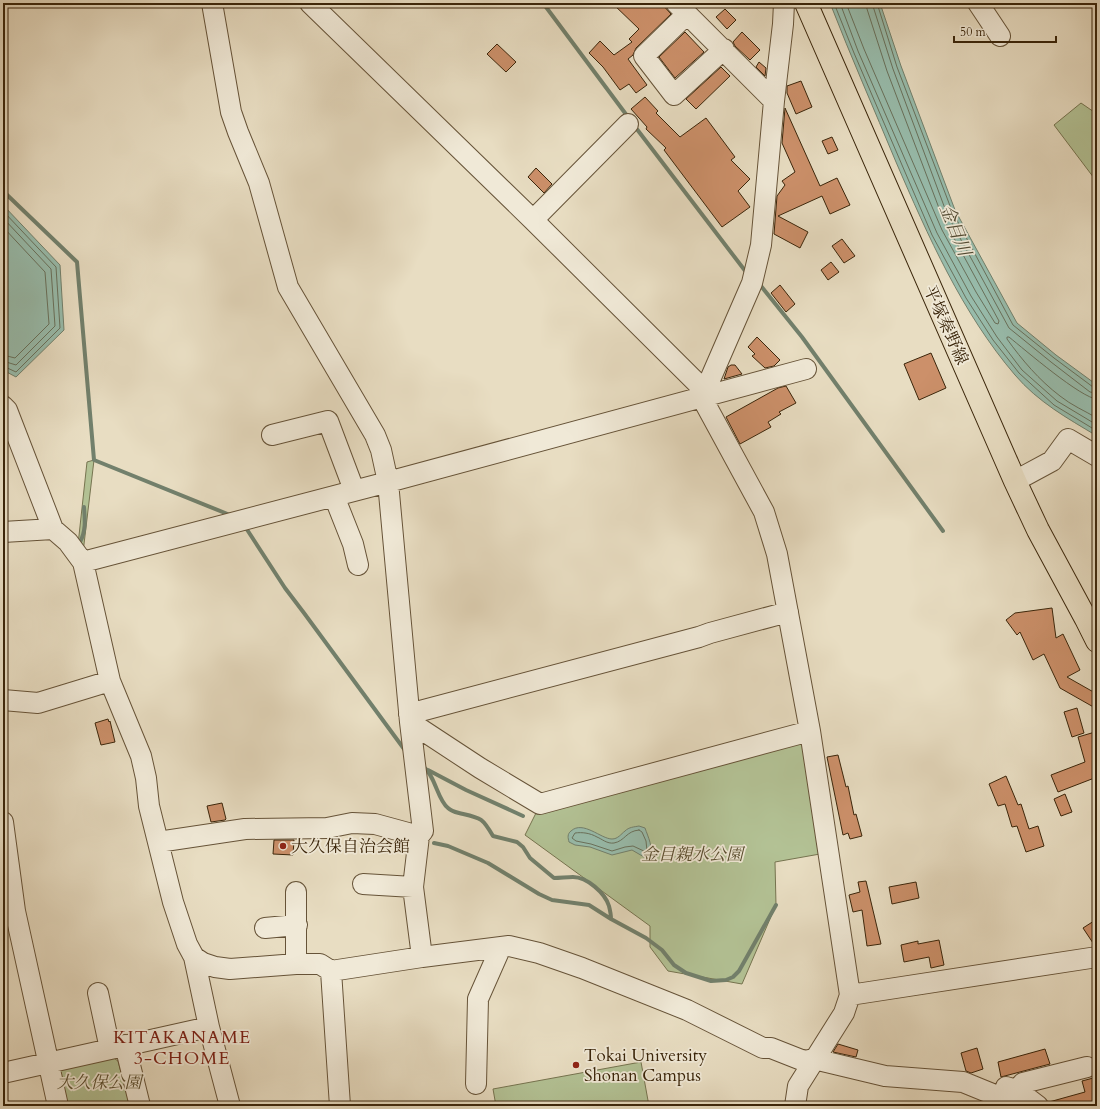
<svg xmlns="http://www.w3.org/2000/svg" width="1100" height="1109" font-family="Cardo,'Noto Serif JP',serif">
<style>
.green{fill:#b3c295;stroke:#767450}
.water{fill:#98bdad;stroke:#72806c}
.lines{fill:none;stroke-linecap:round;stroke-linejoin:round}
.shore{stroke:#69715c;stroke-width:1}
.stream{stroke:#72806c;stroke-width:4}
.building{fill:#cc906a;stroke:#3a250a}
.minor-casing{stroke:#665338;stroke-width:22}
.major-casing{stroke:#3a250a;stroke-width:24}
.minor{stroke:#f0e9d7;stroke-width:20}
.major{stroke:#e8ddc2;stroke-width:22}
.poi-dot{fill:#8f2418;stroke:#f0e9d7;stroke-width:1.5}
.labels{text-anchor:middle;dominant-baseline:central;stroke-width:3.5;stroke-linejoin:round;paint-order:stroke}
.street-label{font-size:17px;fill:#3a250a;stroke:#f0e9d7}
.poi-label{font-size:17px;fill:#3a250a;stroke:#f0e9d7;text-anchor:start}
.park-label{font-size:17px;font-style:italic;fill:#584c2d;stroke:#f0e9d7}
.water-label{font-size:18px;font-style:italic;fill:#524b33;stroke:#f0e9d7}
.neighbourhood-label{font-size:18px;letter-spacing:1px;fill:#7a1f14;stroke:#f0e9d7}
</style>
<rect width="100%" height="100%" fill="#e8ddc2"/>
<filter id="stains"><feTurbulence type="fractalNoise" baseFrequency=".005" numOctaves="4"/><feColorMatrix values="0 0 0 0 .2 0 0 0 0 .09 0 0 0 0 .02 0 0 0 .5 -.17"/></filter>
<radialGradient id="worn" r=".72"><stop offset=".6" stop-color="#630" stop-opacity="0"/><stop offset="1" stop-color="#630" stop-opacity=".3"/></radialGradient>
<!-- green -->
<path class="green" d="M1081,103l16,11v68l-43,-57z
M94,460l-12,101 -5,-7 10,-92z
M793,739l11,7 16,108 -45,8 1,43 -34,79 -74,-13 -18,-24v-21l-125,-91 11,-22z
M111,1056l7,5 12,45h-64l-7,-34 3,-6z
M641,1062l8,44h-153l-3,-17z"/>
<!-- water -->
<path class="water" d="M830,3h50l21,63 54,144 62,113 39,32 41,30v51c-30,-18 -59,-34 -82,-61 -53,-62 -87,-139 -119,-213 -22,-53 -45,-105 -66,-159z
M3,205l57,60 4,65 -48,47 -13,-7z
M639,826l6,2c3,9 9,20 4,28l-5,1 -12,-7 -20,5 -22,-8 -15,-2 -6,-3c-1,-4 -2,-8 2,-11 12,-11 30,8 41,8 6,0 9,-5 13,-8 4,-4 9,-4 14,-5z"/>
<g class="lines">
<!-- shore -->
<path class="shore" d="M834,3l20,50 78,182 34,63 27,42 26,33 35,32 43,26
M840,3l18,48 79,182 34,63 26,41 25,33 35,31 40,24
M846,3l18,46 78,181 34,62 19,31 3,1 1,-3 -57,-105 -55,-145 -20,-62 -1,-6
M872,3l21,66 54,145 62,114 42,34 39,30 7,1
M877,3l20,64 55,144 61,114 41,33 39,29 4,1
M3,211l53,56 4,61 -44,44 -13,-6
M3,218l48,51 4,57 -39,39 -13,-4
M3,227l42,45 4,52 -34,34 -12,-3
M1097,399c-15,0 -73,-50 -88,-62h-2v2c15,21 32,41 53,57 11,9 25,15 37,22
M639,830l3,2 4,9 1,10 -1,1 -13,-6 -8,1 -13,4 -21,-7 -15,-3 -4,-3 3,-5c7,-1 15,0 22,4 5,2 10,7 17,6 11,-2 12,-12 25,-13z"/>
<!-- stream -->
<path class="stream" d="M543,3l85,114
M633,124l113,148
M3,191l74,71 17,198 136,55
M761,286l41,51 141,194
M246,528l39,60 19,25 103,140
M80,542c6,-11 5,-22 4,-35
M423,766c13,11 14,33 25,42 3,3 7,4 11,5 22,5 23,4 34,23l24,6 6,5 7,11 24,20c6,0 13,-1 19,-1 14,0 32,16 36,29 1,4 2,9 2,13l35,19 16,12 12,15 12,8 25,8 15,-1 7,-3 6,-6 37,-66
M428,770l38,20 57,26
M434,843l14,3 40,17 51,31 13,6 37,5 22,14"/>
</g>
<!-- building -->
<path class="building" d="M612,3h49l10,11 -35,34 -3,7 -5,4 19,26 -11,8 -7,-9 -9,6 -17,-23 -14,-14 11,-12 14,14 18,-13 -3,-3 10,-10z
M725,9l11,11 -9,9 -11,-12z
M685,32l19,20 -29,26 -16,-21z
M742,32l18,18 -10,10 -15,-14 -2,-4z
M497,44l19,18 -10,10 -19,-18z
M759,62l7,6 -1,8 -9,-9z
M721,67l9,9 -34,33 -10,-10z
M801,81l11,26 -16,7 -9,-21v-7z
M645,97l13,14 -2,2 24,24 26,-19 29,39 -4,3 19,19 -12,12 12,16 -28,20 -58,-77 2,-2 -20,-19 1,-2 -16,-18z
M785,108l35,78 17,-8 13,27 -20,9 -8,-18 -44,20 30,16 -8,16 -26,-14 3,-38 8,-11 -3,-4 13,-9 -13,-29z
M832,137l6,13 -10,4 -6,-13z
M536,168l16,16 -8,9 -16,-16z
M842,239l13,17 -11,7 -12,-17z
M831,262l8,10 -11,8 -7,-10z
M780,285l15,19 -9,8 -15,-19z
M757,337l23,23 -6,6 -9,2 -13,-12 3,-2 -7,-7z
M931,353l15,35 -27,12 -15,-36z
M731,365h4l7,9 -18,5 4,-12z
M786,386l10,17 -17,9 2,2 -13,8 3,5 -31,17 -14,-27 52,-29z
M1052,608l4,30 7,-4 17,36 -13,7 30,17v15l-37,-21 -16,-34 -11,6 -13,-28 -3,3 -11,-15 9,-7z
M1077,708l7,25 -12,4 -8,-25z
M108,719l1,3 1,-1 5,21 -14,3 -6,-22z
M1095,732l2,9v36l-39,15 -7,-17 34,-13 -7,-25z
M838,755l8,32 2,-1 6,29 2,-1 6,22 -12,3 -2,-6 -5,2 -16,-78z
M1006,776l12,29 3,-1 8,25 9,-3 6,20 -18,6 -9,-26 -5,1 -7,-23 -7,2 -9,-22z
M1065,794l7,18 -11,4 -7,-17z
M222,803l4,16 -1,1 -14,2 -4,-16z
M274,840h20l-1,15 -20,-1z
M866,881l15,63 -14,2 -5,-36 -9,2 -4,-17 11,-3 -2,-10z
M916,882l3,16 -27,6 -3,-17z
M1097,919v27h-2l-12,-18z
M939,940l5,25 -13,3 -2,-11 -25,5 -3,-17 17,-4v3z
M838,1044l20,6 -2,7 -23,-5z
M977,1048l6,21 -12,4 -5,-2 -5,-18z
M1045,1049l5,15 -49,13 -3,-15z
M1097,1077v29h-48v-4l36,-10 -3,-11z"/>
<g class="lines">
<!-- minor casing -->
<g class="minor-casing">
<path id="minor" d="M310,3l223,217 168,167 1,11 62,114 13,42 33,177 40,264 -6,18 -46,73 -3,20
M676,3l98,98
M978,3l22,33
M687,14l-43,42 30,39 50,-46
M533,220l95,-96
M702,398l50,-115 9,-38 13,-144 9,-77 1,-21
M3,406l4,4 46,119 15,13 14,19 1,1 27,119 31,75 5,22 3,28 24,96 14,42 7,13 9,6 12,4 15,2 66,-5h24l11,7 91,-14 87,-11 30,7 43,15 105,42 76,38h8l33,13 10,-2 71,17 78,6 49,20 5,4
M272,435l56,-14 26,69
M1015,481l37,-20 16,-22 29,17
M334,496l19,48 5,21
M3,532l50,-3
M83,562l305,-80 418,-113
M3,700l35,3 72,-22
M409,714l290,-77 11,-4 78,-21
M410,722l70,46 60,36 270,-73
M3,822l12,89 43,195
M419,836l-6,51 9,70
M158,842l87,-13 82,-1 25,-5 23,1 44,12 4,-5 -13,-109 -22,-240 -7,-32 -6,-15 -87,-148 -29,-104 -21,-51 -7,-20 -19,-109
M363,884l50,3
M265,928l32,-3
M194,957l15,70 21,79
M296,964v-72
M331,971l9,135
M98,993l12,56
M850,995l247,-38
M125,1045l15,61
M3,1073l206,-46
M476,1084l2,-85 23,-52
M1006,1087l11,3 21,16
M1017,1090l6,-7 64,-16"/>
</g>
<!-- major casing -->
<g class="major-casing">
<path id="major" d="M806,3l209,478 23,49 48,89 11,22"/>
</g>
<!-- minor -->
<use href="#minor" class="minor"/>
<!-- major -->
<use href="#major" class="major"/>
</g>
<!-- markers -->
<g class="poi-dot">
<circle cx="283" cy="846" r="4"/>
<circle cx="576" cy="1065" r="4"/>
</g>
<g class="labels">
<!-- street labels -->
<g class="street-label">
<text transform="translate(946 325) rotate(66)">平塚秦野線</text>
</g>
<!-- poi labels -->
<g class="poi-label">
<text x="291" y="846">大久保自治会館</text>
<text x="584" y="1055">Tokai University<tspan x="584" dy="20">Shonan Campus</tspan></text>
</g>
<!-- park labels -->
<g class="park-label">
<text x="692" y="854">金目親水公園</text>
<text x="99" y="1082">大久保公園</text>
</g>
<!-- water labels -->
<g class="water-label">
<text transform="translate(955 230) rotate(68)">金目川</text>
</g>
<!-- neighbourhood labels -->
<g class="neighbourhood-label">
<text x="182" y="1037">KITAKANAME<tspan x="182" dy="21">3-CHOME</tspan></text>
</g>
</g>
<!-- margin -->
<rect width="1100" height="1109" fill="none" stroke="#e8ddc2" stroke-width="16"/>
<rect x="4" y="4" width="1092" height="1101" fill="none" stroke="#3a250a" stroke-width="2"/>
<rect x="8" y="8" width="1084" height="1093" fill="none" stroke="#3a250a"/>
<!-- scale -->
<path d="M954 36v6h102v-6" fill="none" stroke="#3a250a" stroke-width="2"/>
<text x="960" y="36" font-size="12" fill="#3a250a" stroke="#f0e9d7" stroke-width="3" paint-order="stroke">50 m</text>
<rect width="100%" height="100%" filter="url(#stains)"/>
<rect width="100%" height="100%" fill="url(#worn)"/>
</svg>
